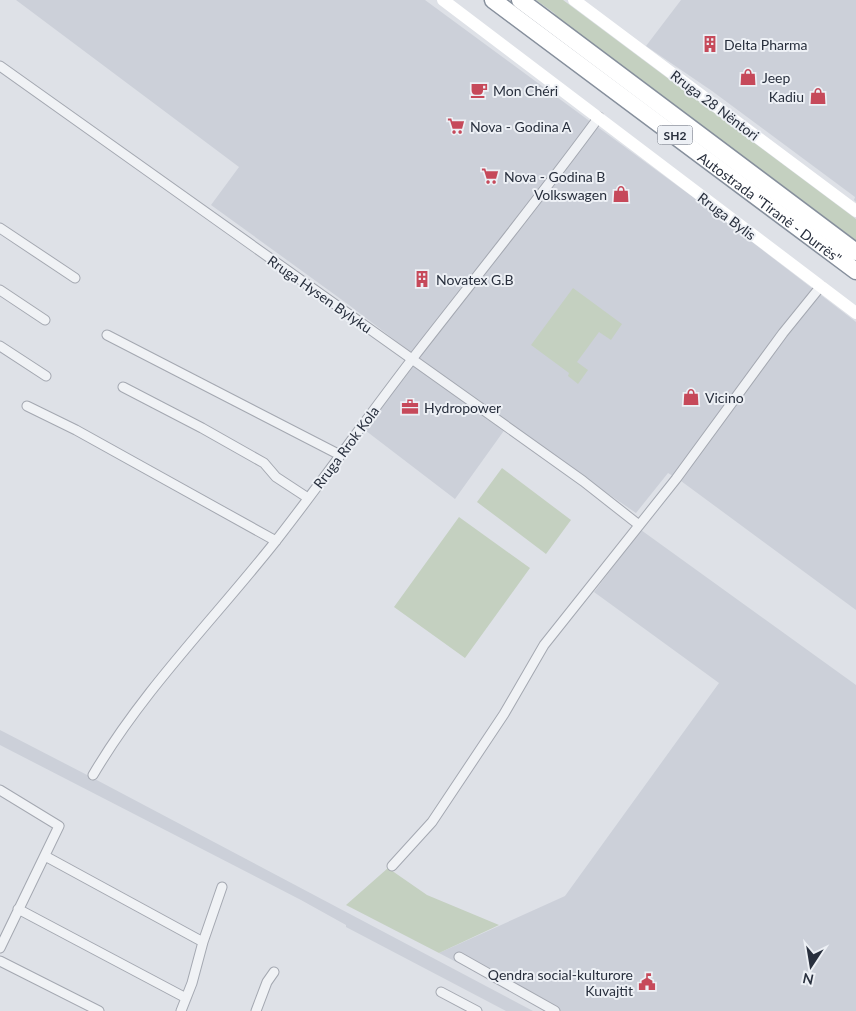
<svg xmlns="http://www.w3.org/2000/svg" width="856" height="1011" font-family="Lato,sans-serif">
<style>
.built{fill:#ccd0d9}
.green{fill:#c4d0c0}
.lines{fill:none;stroke-linecap:round;stroke-linejoin:round}
.street-casing{stroke:#a4a8b1;stroke-width:11}
.highway-casing{stroke:#868f9c;stroke-width:19}
.street{stroke:#f0f2f5;stroke-width:9}
.secondary{stroke:#fff;stroke-width:12}
.highway{stroke:#fff;stroke-width:16}
.labels{text-anchor:middle;dominant-baseline:central;stroke-width:4;stroke-linejoin:round;paint-order:stroke}
.shield{fill:#edf0f5;stroke:#636974;stroke-width:1}
.shield-label{font-size:12px;font-weight:bold;fill:#282f3d}
.poi-label{font-size:14px;fill:#282f3d;stroke:#edf0f5;text-anchor:start}
.street-label{font-size:14px;fill:#282f3d;stroke:#edf0f5}
</style>
<rect width="100%" height="100%" fill="#dee1e7"/>
<!-- built -->
<path class="built" d="M16,0h409l284,209 147,113v288l-175,-129 -13,-8 -32,40 -128,-88 -53,74 -98,-75 56,-70 -64,-49 -138,-100 28,-38z
M681,0h175v202l-2,-2 1,-3 -143,-106 -66,-45z
M641,530l215,155v326h-306l-111,-58 126,-57 154,-213 -125,-91z
M0,730l91,47 442,234h-27l-160,-84v-2l-45,-25 -301,-155z"/>
<!-- green -->
<path class="green" d="M536,0h27l293,219v25l-293,-219 -9,-12z
M573,288l49,36 -11,16 -12,-8 -22,30 11,8 -10,14 -10,-8 1,-3 -38,-28z
M502,468l69,52 -25,34 -69,-52z
M459,517l71,51 -65,90 -71,-51z
M388,868l39,27 72,30 -60,28 -93,-48z"/>
<g class="lines">
<!-- street casing -->
<g class="street-casing">
<path id="street" d="M0,66l499,355 84,60 56,44
M0,228l75,50
M0,290l45,30
M107,335l233,120
M0,346l46,30
M123,387l79,41 62,35 12,14 32,21
M27,406l49,24 200,111
M93,775c50,-85 121,-156 182,-233 47,-60 91,-123 138,-184 62,-80 126,-159 186,-241
M0,790l59,36 -59,122
M45,856l158,86
M392,866l40,-44 72,-108 40,-69 132,-166 107,-146 38,-47
M18,909l168,89
M459,957l96,54
M0,961l99,50
M441,992l36,19
M181,1011l11,-28 11,-41 19,-55
M256,1011l11,-29 7,-10"/>
</g>
<!-- highway casing -->
<g class="highway-casing">
<g id="highway">
<path id="s1" d="M493,0l363,271"/>
<path d="M520,0l336,252"/>
</g>
</g>
<!-- street -->
<use href="#street" class="street"/>
<!-- secondary -->
<path class="secondary" d="M443,0l413,313
M574,0l282,211"/>
<!-- highway -->
<use href="#highway" class="highway"/>
</g>
<!-- icons -->
<defs>
<g id="building-bare" transform="scale(1.35)"><path d="M-4-6H4V6H1V3H-1V6H-4ZM-2.5-4.3h1.7v1.8h-1.7ZM.8-4.3h1.7v1.8H.8ZM-2.5-1h1.7V.8h-1.7ZM.8-1h1.7V.8H.8Z" fill="#c6495a" stroke="#edf0f5" stroke-width="2.5" paint-order="stroke"/></g>
<g id="shop-bare" transform="scale(1.35)"><path d="M-5-2.5h2.3a2.7 3.5 0 0 1 5.4 0H5L5.5 6h-11ZM-1.5-2.5h3a1.5 2.3 0 0 0-3 0Z" fill="#c6495a" stroke="#edf0f5" stroke-width="2.5" paint-order="stroke"/></g>
<g id="cafe-bare" transform="scale(1.35)"><path d="M-5.5-4.5H6V0H3Q3 3.5 0 3.5H-2.5Q-5.5 3.5-5.5 0ZM3-3.2v2h1.7v-2ZM-6 4.5H4V6H-6Z" fill="#c6495a" stroke="#edf0f5" stroke-width="2.5" paint-order="stroke"/></g>
<g id="supermarket-bare" transform="scale(1.35)"><path d="M-6-5.5h2.5l.6 2H6L4.5 2H-2.5L-4.4-4H-6ZM-1.5 3.2a1.3 1.3 0 1 0 .1 0ZM3 3.2a1.3 1.3 0 1 0 .1 0Z" fill="#c6495a" stroke="#edf0f5" stroke-width="2.5" paint-order="stroke"/></g>
<g id="office-bare" transform="scale(1.35)"><path d="M-6-3h4V-5.5h4V-3h4V5H-6ZM-1-4.5V-3h2v-1.5ZM-6 0V1H6V0Z" fill="#c6495a" stroke="#edf0f5" stroke-width="2.5" paint-order="stroke"/></g>
<g id="civic-bare" transform="scale(1.35)"><path d="M-.6-6.5H3V-4.5H.6V-3L4-1V1h2V6H-6V1h2V-1L-.6-3ZM-1.2 2.5V6h2.4V2.5Z" fill="#c6495a" stroke="#edf0f5" stroke-width="2.5" paint-order="stroke"/></g>
</defs>
<g fill-rule="evenodd">
<use href="#building-bare" x="710" y="44"/>
<use href="#shop-bare" x="748" y="77"/>
<use href="#cafe-bare" x="479" y="90"/>
<use href="#shop-bare" x="818" y="96"/>
<use href="#supermarket-bare" x="456" y="126"/>
<use href="#supermarket-bare" x="490" y="176"/>
<use href="#shop-bare" x="621" y="194"/>
<use href="#building-bare" x="422" y="279"/>
<use href="#shop-bare" x="691" y="397"/>
<use href="#office-bare" x="410" y="407"/>
<use href="#civic-bare" x="647" y="982"/>
</g>
<g class="labels">
<!-- shield labels -->
<rect class="shield" x="657.5" y="125.5" width="35" height="19" rx="4"/>
<g class="shield-label">
<text x="675" y="135">SH2</text>
</g>
<!-- poi labels -->
<g class="poi-label">
<text x="724" y="44">Delta Pharma</text>
<text x="762" y="77">Jeep</text>
<text x="493" y="90">Mon Chéri</text>
<text x="804" y="96" text-anchor="end">Kadiu</text>
<text x="470" y="126">Nova - Godina A</text>
<text x="504" y="176">Nova - Godina B</text>
<text x="607" y="194" text-anchor="end">Volkswagen</text>
<text x="436" y="279">Novatex G.B</text>
<text x="705" y="397">Vicino</text>
<text x="424" y="407">Hydropower</text>
<text x="633" y="974" text-anchor="end">Qendra social-kulturore<tspan x="633" dy="16">Kuvajtit</tspan></text>
</g>
<!-- street labels -->
<g class="street-label">
<text transform="translate(715 105) rotate(37)">Rruga 28 Nëntori</text>
<text stroke="none"><textPath href="#s1" startOffset="346">Autostrada "Tiranë - Durrës"</textPath></text>
<text transform="translate(727 216) rotate(37)">Rruga Bylis</text>
<text transform="translate(320 294) rotate(35)">Rruga Hysen Bylyku</text>
<text transform="translate(346 447) rotate(-53)">Rruga Rrok Kola</text>
</g>
</g>
<!-- north arrow -->
<g transform="translate(811 966) rotate(192)" stroke="#edf0f5" stroke-width="4" paint-order="stroke">
<path d="M0-4L9 19L0 12L-9 19Z" fill="#282f3d"/>
<text y="-8" font-size="14" font-weight="bold" text-anchor="middle" fill="#282f3d">N</text>
</g>
</svg>
